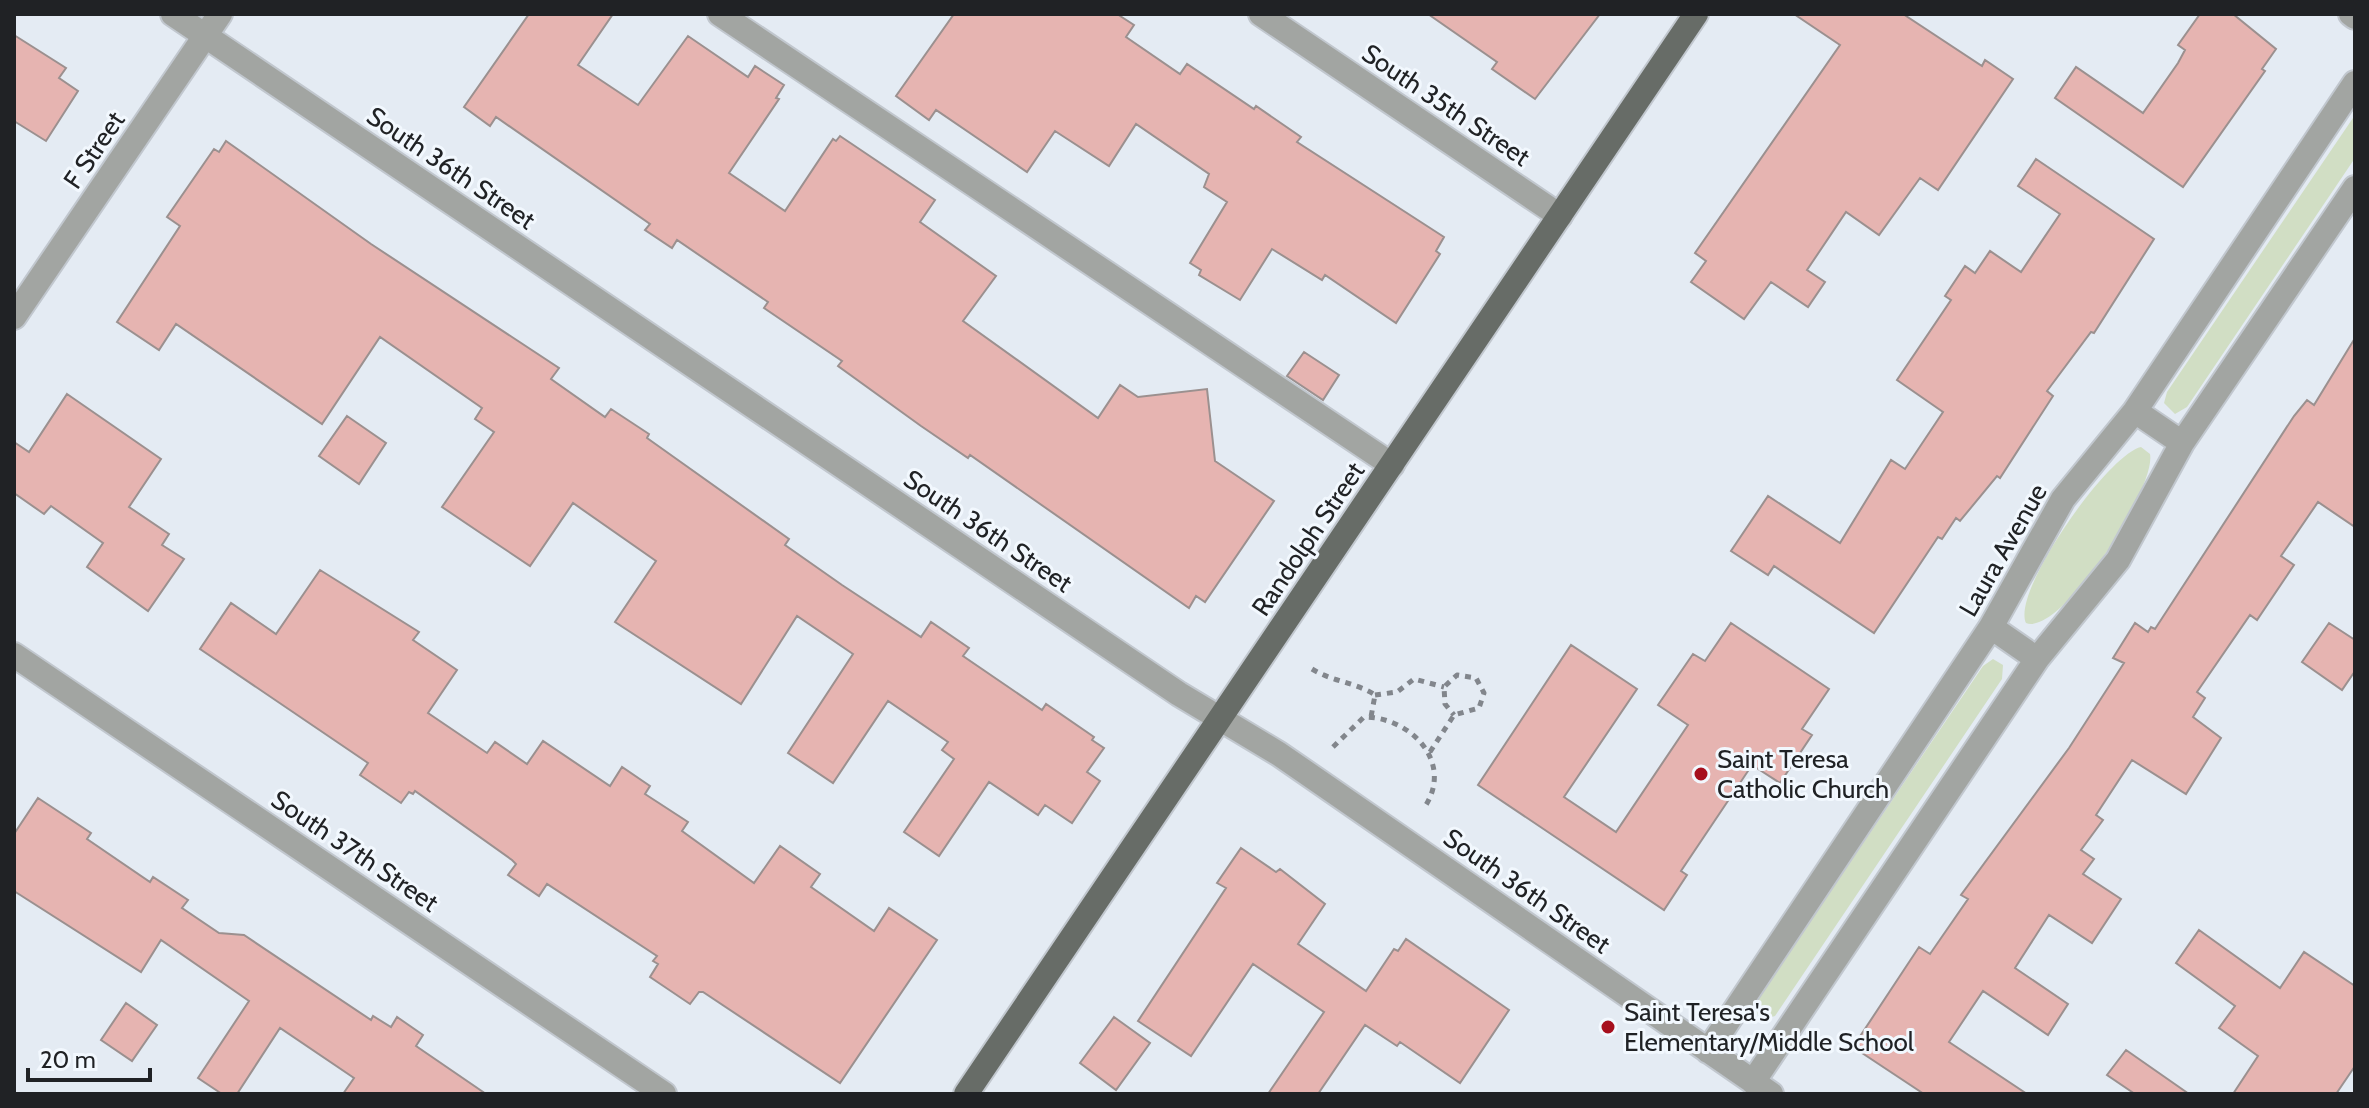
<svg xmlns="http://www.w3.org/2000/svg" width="2369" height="1108" font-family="Cabin,sans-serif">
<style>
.green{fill:#d1dec4}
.building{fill:#e6b4b1;stroke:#9b908f;stroke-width:2}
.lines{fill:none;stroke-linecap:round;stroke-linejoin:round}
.minor-casing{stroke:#c1c7ce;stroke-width:28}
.major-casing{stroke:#c1c7ce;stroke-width:28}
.path{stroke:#82868c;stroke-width:5;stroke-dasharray:6 6;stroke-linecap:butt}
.minor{stroke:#a2a5a2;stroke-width:24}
.major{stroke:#676c67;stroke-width:24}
.poi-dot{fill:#a60f1d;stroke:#f2f8fe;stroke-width:3}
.labels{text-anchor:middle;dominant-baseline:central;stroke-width:6;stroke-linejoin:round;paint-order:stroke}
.street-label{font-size:26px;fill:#202225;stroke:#f2f8fe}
.poi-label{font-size:26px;fill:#202225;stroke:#f2f8fe;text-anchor:start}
</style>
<rect width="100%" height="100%" fill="#e4ebf3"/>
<!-- green -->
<path class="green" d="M2355,115v43l-168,249 -12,7 -11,-11 3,-11z
M2141,447l9,7c7,33 -89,183 -124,169 -15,-31 82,-169 115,-176z
M1993,659l10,6 -1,14 -227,337 -14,4 -8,-14 230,-340z"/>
<!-- building -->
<path class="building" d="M529,14h84l-35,51 60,40 50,-69 60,41 7,-11 29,19 -8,13 3,1 -50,74 56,38 48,-72 3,2 4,-5 95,64 -15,22 76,54 -33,45 135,97 22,-33 18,12 69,-8 8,72 59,40 -69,101 -9,-6 -7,12 -219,-153 -2,3 -47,-32 -83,-60 4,-5 -78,-53 4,-6 -91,-62 -5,8 -27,-18 5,-6 -154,-107 -6,9 -26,-19z
M954,14h163l17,11 -8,12 54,37 7,-10 67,45 2,-3 45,31 -4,5 147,95 -8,14 4,3 -44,69 -71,-48 -3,5 -50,-31 -32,51 -41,-25 2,-5 -11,-7 37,-61 -23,-15 5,-13 -73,-50 -27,42 -54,-35 -28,41 -91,-62 -7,10 -33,-24z
M1428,14h172l-65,85 -43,-30 5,-7z
M1794,14h109l79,52 3,-6 28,19 -75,111 -18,-12 -41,57 -33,-23 -39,58 18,12 -17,25 -37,-25 -27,37 -53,-37 15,-21 -11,-8 145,-208z
M2200,14h33l43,35 -14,20 3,2 -82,116 -128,-89 21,-31 67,46 35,-50 7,-13 -7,-5z
M14,35l52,33 -7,10 19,13 -32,50 -32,-20z
M226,141l145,103 188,124 -8,11 54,38 6,-8 38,25 -2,4 142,101 -4,6 57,40 79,52 10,-15 38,26 -6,8 79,54 4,-6 48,33 -2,3 12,8 -17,24 13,9 -28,42 -27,-18 -7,10 -49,-33 -50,74 -35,-24 50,-73 -12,-9 6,-8 -60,-41 -55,82 -45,-30 65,-99 -56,-38 -56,88 -126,-82 41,-61 -83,-58 -43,63 -48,-32 -40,-27 52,-75 -19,-13 7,-11 -102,-71 -58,87 -146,-100 -17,26 -42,-28 63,-96 -13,-9 47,-68 5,3z
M2036,159l118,80 -60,94 -3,-1 -44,59 6,5 -53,82 -3,-2 -37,45 -4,-3 -14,21 -4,-2 -64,96 -100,-67 -6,9 -37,-24 37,-55 72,47 51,-83 14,9 38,-57 -46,-32 54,-80 -6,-4 20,-30 10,7 15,-22 31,21 39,-58 -42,-28z
M2355,338v189l-37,-25 -37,54 13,9 -37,55 -7,-5 -53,77 8,6 -12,19 28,21 -35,56 -54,-34 -36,55 7,5 -22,30 13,9 -11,15 38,25 -29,44 -43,-28 -34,53 53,36 -20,31 -65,-44 -34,51 78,52h-103l-71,-47 66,-100 11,7 38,-55 -7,-4 108,-147 55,-85 -11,-5 22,-35 13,9 3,-5 4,2 139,-213 13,-16 7,5z
M1304,352l35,23 -16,25 -36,-24z
M67,394l94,65 -32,48 40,27 -7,11 22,14 -36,52 -61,-44 16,-24 -52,-37 -7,8 -30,-21v-51l15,10z
M347,416l39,27 -27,41 -40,-28z
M320,570l99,62 -6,8 44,30 -29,43 59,40 8,-11 32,22 16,-23 67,45 12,-19 28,19 -5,8 43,28 -6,9 72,52 26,-37 40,28 -9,13 63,44 15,-23 48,32 -97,143 -137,-91h-4l-9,12 -40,-27 8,-13 -5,-3 4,-5 -110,-72 -8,12 -31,-21 8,-11 -4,-4 -97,-69 -2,3 -4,-2 -8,11 -41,-28 8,-12 -168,-114 31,-46 45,31z
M1731,623l98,66 -27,40 10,6 -32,48 -28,-18 -71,106 6,4 -23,35 -186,-125 93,-140 66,44 -73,108 52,35 72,-107 -30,-20 35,-51 12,7z
M2329,623l26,17v31l-13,19 -40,-28z
M38,798l53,35 -4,6 63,43 3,-5 35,23 -6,8 37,25 25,2 127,85 2,-4 18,11 6,-10 26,18 -7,11 70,48h-143l11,-16 -74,-50 -43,66h-15l-24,-16 51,-77 -88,-61 -20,32 -127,-81v-57z
M1241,848l35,24 4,-3 45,35 -27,40 68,47 28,-42 4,2 8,-12 103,71 -49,73 -60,-41 -3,4 -32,-21 -47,69h-50l56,-82 -71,-48 -62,92 -53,-35 88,-133 -9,-5z
M2199,930l81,58 24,-36 51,34v80l-19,28h-103l25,-38 -39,-28 16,-22 -59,-43z
M126,1003l31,22 -25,36 -31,-21z
M1114,1017l36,26 -34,47 -36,-27z
M2126,1050l63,44h-54l-28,-19z"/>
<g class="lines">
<!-- minor casing -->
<g class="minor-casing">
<path id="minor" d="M173,14l1006,680 100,60 492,340
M720,14l672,451
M1261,14l299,202
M2351,14l4,3
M14,317l206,-303
M2135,411l47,32
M1991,627l46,32
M14,655l650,439
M1708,1051l283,-424 72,-128 72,-88 220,-328
M1753,1082l284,-423 81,-99 64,-117 173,-255"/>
</g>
<!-- major casing -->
<g class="major-casing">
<path id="major" d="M966,1094l730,-1080"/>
</g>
<!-- path -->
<path class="path" d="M1312,669c21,13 43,13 63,26l-4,22
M1375,695l22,-3 17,-13 30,8
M1333,747l31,-30c47,0 91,46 60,91
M1430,752l24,-37 25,-7 5,-15 -8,-15 -19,-3 -13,12 1,17 9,11"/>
<!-- minor -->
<use href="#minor" class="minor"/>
<!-- major -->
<use href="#major" class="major"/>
</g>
<!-- markers -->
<g class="poi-dot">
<circle cx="1701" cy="774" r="8"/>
<circle cx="1608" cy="1027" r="8"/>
</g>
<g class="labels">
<!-- street labels -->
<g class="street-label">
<text transform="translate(1446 105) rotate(34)">South 35th Street</text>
<text transform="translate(94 150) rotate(-56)">F Street</text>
<text transform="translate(451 168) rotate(34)">South 36th Street</text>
<text transform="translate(988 531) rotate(34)">South 36th Street</text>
<text transform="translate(1308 539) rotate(-56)">Randolph Street</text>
<text transform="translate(2003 550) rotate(-60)">Laura Avenue</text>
<text transform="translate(355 851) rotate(34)">South 37th Street</text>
<text transform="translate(1527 891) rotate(35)">South 36th Street</text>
</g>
<!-- poi labels -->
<g class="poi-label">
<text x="1717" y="759">Saint Teresa<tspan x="1717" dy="30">Catholic Church</tspan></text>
<text x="1624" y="1012">Saint Teresa's<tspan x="1624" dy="30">Elementary/Middle School</tspan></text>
</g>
</g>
<!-- border -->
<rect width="2369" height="1108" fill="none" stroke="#202225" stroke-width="32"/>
<!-- scale -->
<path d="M28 1068v12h122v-12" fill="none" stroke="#202225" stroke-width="4"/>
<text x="40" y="1068" font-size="24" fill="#202225" stroke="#f2f8fe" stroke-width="6" paint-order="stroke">20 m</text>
</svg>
